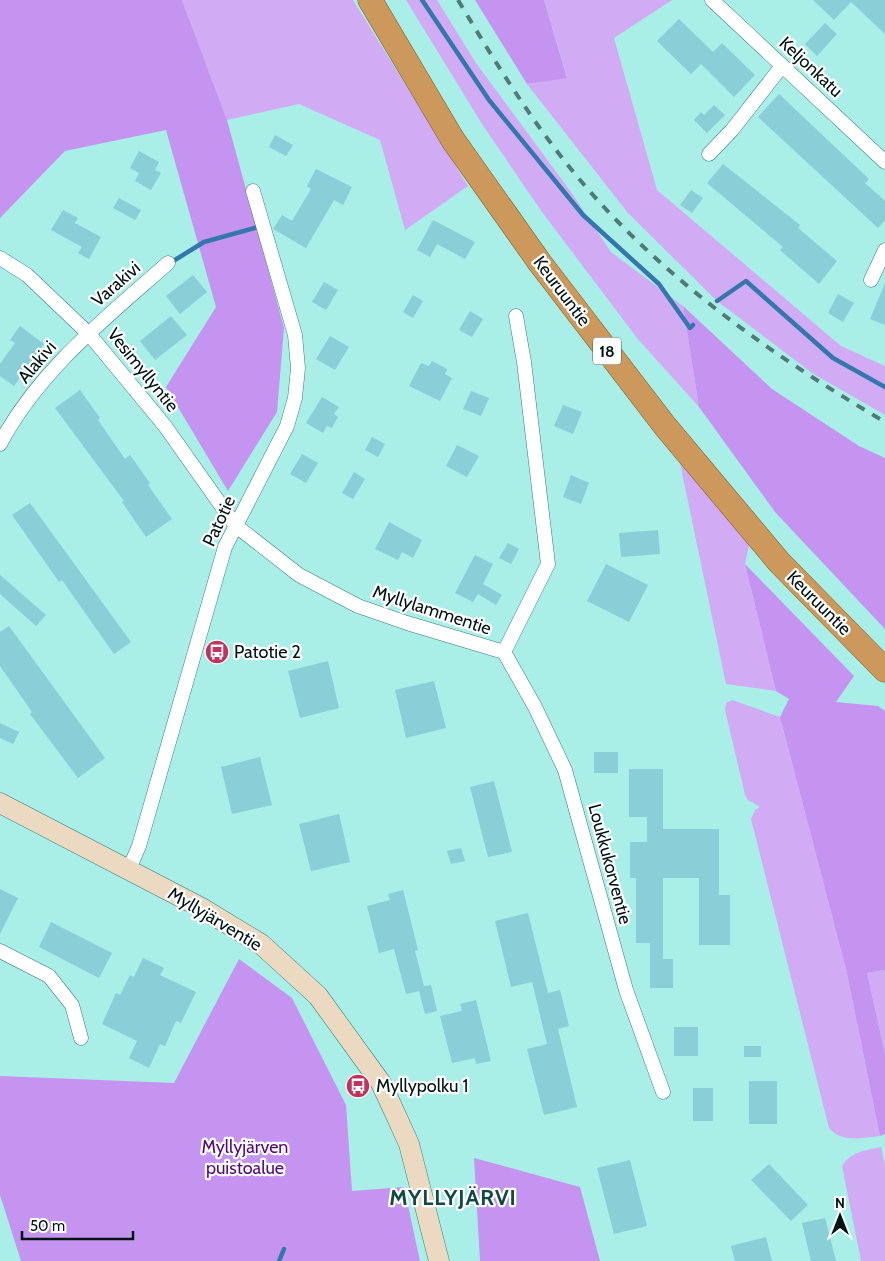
<svg xmlns="http://www.w3.org/2000/svg" width="885" height="1261" font-family="Cabin,sans-serif">
<style>
.green{fill:#d1acf5}
.forest{fill:#c594f1}
.lines{fill:none;stroke-linecap:round;stroke-linejoin:round}
.stream{stroke:#3477ac;stroke-width:4.5}
.building{fill:#8aced8}
.minor-casing{stroke:#387d77;stroke-width:15}
.secondary-casing{stroke:#387d77;stroke-width:21}
.trunk-casing{stroke:#7c5a27;stroke-width:25}
.minor{stroke:#fff;stroke-width:14}
.secondary{stroke:#ecd9c2;stroke-width:20}
.trunk{stroke:#cc985b;stroke-width:24}
.rail{stroke:#4f7a76;stroke-width:4;stroke-dasharray:9 9;stroke-linecap:butt}
.labels{text-anchor:middle;dominant-baseline:central;stroke-width:4.5;stroke-linejoin:round;paint-order:stroke}
.shield{fill:#fff;stroke:#4c5a59;stroke-width:1}
.shield-label{font-size:16px;font-weight:bold;fill:#001412}
.street-label{font-size:18px;fill:#001412;stroke:#fff}
.poi-label{font-size:18px;fill:#001412;stroke:#fff;text-anchor:start}
.park-label{font-size:18px;fill:#52097c;stroke:#fff}
.district-label{font-size:22px;font-weight:bold;letter-spacing:1px;fill:#124945;stroke:#fff}
</style>
<rect width="100%" height="100%" fill="#a9eee7"/>
<!-- green -->
<path class="green" d="M182,0h171l115,186 -63,44 -25,-90 -81,-36 -72,16z
M406,0h31l39,63 95,129 40,60 72,54 16,101 -62,-69 -95,-126 -60,-88z
M544,0h128l-58,38 43,152 184,156 44,20v49l-73,-42 -95,-72 -89,-88 -101,-129 40,-7z
M680,463l69,82 -4,19 31,127 -50,-7z
M732,700l48,17 66,252 34,167c-17,2 -39,7 -51,-8l-78,-309 4,-9 5,-3 -12,-7 -3,-5 -20,-85 1,-7z
M885,970v84l-18,-81z
M881,1147l4,18v96h-24l-19,-95c10,-15 22,-15 39,-19z"/>
<!-- forest -->
<path class="forest" d="M0,0h182l45,120 57,208 -7,84 -49,79 -62,-104 50,-80 -50,-177 -101,21 -65,67z
M475,0h69l23,78 -40,6z
M683,306l89,83 87,57 26,12v171l-110,-117 -76,-105z
M745,564l109,112 -18,26 42,4 7,5v259l-18,3 18,81v80l-5,2 -34,-167 -66,-252 9,-18 -13,-8z
M239,959l53,39 54,107 6,86 52,-4 16,74h-399l-21,-66v-119l174,7z
M474,1158l106,29 20,74h-120z"/>
<g class="lines">
<!-- stream -->
<path class="stream" d="M422,0l67,100 94,115 76,69 31,44 3,-3
M170,263l34,-21 54,-15
M717,301l29,-20 87,77 52,29
M279,1261l5,-12"/>
</g>
<!-- building -->
<path class="building" d="M813,0h72v34l-34,-32 -17,18z
M679,19l34,33 9,-9 33,32 -21,22 -33,-33 -10,10 -34,-33z
M825,23l12,11 -20,22 -12,-12z
M779,94l90,85 -4,4 20,18v19l-7,8 -120,-111z
M714,105l11,10 -18,18 -13,-13 7,-8 3,3z
M275,135l18,10 -7,11 -17,-9z
M139,151l20,11 -4,8 6,3 -10,17 -16,-9 4,-8 -9,-5z
M723,164l77,61 -2,3 39,33 -18,23 -39,-34 3,-3 -76,-64z
M316,169l36,18 -9,18 -9,-5 -28,48 -33,-19 9,-14 10,6 19,-32 -4,-3z
M691,190l12,8 -11,15 -12,-8z
M119,198l22,12 -6,10 -22,-12z
M63,210l15,8 -3,5 26,14 -12,22 -11,-6 4,-6 -31,-17z
M433,220l42,22 -10,17 -28,-15 -7,13 -13,-7z
M193,275l14,17 -27,22 -14,-18z
M324,282l14,8 -12,20 -14,-8z
M885,283v42l-15,-6z
M838,294l16,9 -11,19 -15,-9z
M413,295l10,6 -10,17 -10,-6z
M470,311l13,8 -11,18 -13,-7z
M171,316l16,19 -32,25 -15,-19z
M20,326l24,18 -30,42 -14,-10v-12l15,-21 -5,-3z
M330,336l19,11 -14,23 -19,-11z
M432,361l15,8 -2,5 7,4 -12,23 -31,-15 12,-23 8,3z
M80,390l20,28 -2,2 27,39 5,-4 20,28 -2,2 24,34 -26,18 -24,-35 2,-1 -69,-93z
M471,391l18,7 -8,18 -18,-7z
M322,397l17,10 -5,7 4,3 -6,11 -5,-2 -4,7 -17,-10z
M563,405l19,7 -9,22 -19,-8z
M372,437l13,7 -7,13 -13,-7z
M457,445l22,11 -12,21 -21,-11z
M302,454l16,9 -12,20 -16,-9z
M354,472l11,7 -12,20 -11,-6z
M571,475l18,8 -8,21 -18,-7z
M30,503l101,139 -17,12 -52,-74 -3,2 -47,-67z
M389,522l33,18 -9,18 -11,-6 -4,8 -23,-11z
M658,530l2,24 -39,3 -2,-24z
M508,543l11,6 -8,15 -12,-6z
M475,555l18,9 -10,20 19,11 -6,10 -18,-11 -5,8 -18,-9z
M606,564l42,21 -19,37 -42,-21z
M0,575l46,40 -10,11 -36,-32z
M9,626l96,132 -27,20 -48,-64 2,-2 -32,-46v-34z
M328,661l11,47 -39,10 -12,-47z
M434,681l12,47 -40,10 -11,-48z
M0,723l19,9 -6,12 -13,-6z
M594,752h24v21h-24z
M260,757l12,48 -40,9 -11,-47z
M629,769h34v60h56v66h11v50h-31v-67h-36v81h10v29h-23v-45h-14v-65h-6v-36h17v-25h-18z
M494,781l18,71 -24,5 -18,-70z
M339,814l11,48 -39,9 -12,-47z
M461,848l4,13 -14,3 -4,-13z
M0,889l18,9 -18,36z
M403,890l15,60 -3,1 9,35 7,-1 6,26 -12,3 -6,-23 -13,3 -12,-45 -15,4 -12,-47 23,-6 -2,-6z
M528,913l20,80 12,-3 9,36 -11,3 19,78 -33,8 -17,-66 20,-5 -15,-62 -21,5 -16,-66z
M51,922l61,31 -13,25 -60,-31z
M143,958l21,10 -4,7 36,17 -15,31 -5,-2 -11,25 -5,-2 -11,24 -20,-10 8,-17 -35,-17 14,-31 4,2 10,-20 4,2z
M476,1000l15,61 -15,3 -1,-6 -23,5 -12,-47 22,-5 -2,-7z
M674,1027h24v29h-24z
M744,1046h17v11h-17z
M749,1081h28v43h-28z
M693,1088h20v33h-20z
M630,1160l17,66 -33,8 -17,-66z
M769,1164l39,41 -17,16 -40,-41z
M825,1218l11,43h-25l-9,-38z
M766,1237l6,24h-37l-4,-15z"/>
<g class="lines">
<!-- minor casing -->
<g class="minor-casing">
<path id="minor" d="M712,0l173,162
M709,154l23,-24 50,-64
M0,258l27,17 62,59 76,92 70,99 64,50 59,31 49,17 97,29
M871,280l14,-30
M0,444c39,-74 107,-127 168,-181
M504,652l31,55 30,63 61,220 37,102
M504,652l44,-88 -24,-202 -8,-46
M129,869l10,-23 86,-299 62,-121 8,-28 3,-30 -3,-33 -42,-144
M0,951l49,25 23,29 9,33"/>
</g>
<!-- secondary casing -->
<g class="secondary-casing">
<path id="secondary" d="M0,803l200,104 61,37 57,52 63,87 13,28 15,33 30,117"/>
</g>
<!-- trunk casing -->
<g class="trunk-casing">
<path id="trunk" d="M370,0l83,140 87,123 125,163 114,136 106,108"/>
</g>
<!-- minor -->
<use href="#minor" class="minor"/>
<!-- secondary -->
<use href="#secondary" class="secondary"/>
<!-- trunk -->
<use href="#trunk" class="trunk"/>
<!-- rail -->
<path class="rail" d="M458,0c39,65 78,129 128,187 84,97 189,170 299,235"/>
</g>
<!-- icons -->
<defs>
<g id="bus-disc" transform="scale(1.25)"><circle r="9.5" fill="#c1335e" stroke="#fff"/><path d="M-5-6H5V4H4V6H2V4H-2V6H-4V4H-5ZM-3.5-4V0h7V-4ZM-3.5 1.2v1.5H-2V1.2ZM2 1.2v1.5H3.5V1.2Z" fill="#fff"/></g>
</defs>
<g fill-rule="evenodd">
<use href="#bus-disc" x="217" y="652"/>
<use href="#bus-disc" x="358" y="1086"/>
</g>
<g class="labels">
<!-- shield labels -->
<rect class="shield" x="593" y="337.5" width="28" height="27" rx="4"/>
<g class="shield-label">
<text x="607" y="351">18</text>
</g>
<!-- street labels -->
<g class="street-label">
<text transform="translate(811 67) rotate(43)">Keljonkatu</text>
<text transform="translate(116 284) rotate(-41)">Varakivi</text>
<text transform="translate(562 291) rotate(53)">Keuruuntie</text>
<text transform="translate(37 362) rotate(-50)">Alakivi</text>
<text transform="translate(143 370) rotate(51)">Vesimyllyntie</text>
<text transform="translate(219 521) rotate(-65)">Patotie</text>
<text transform="translate(819 603) rotate(45)">Keuruuntie</text>
<text transform="translate(432 610) rotate(18)">Myllylammentie</text>
<text transform="translate(610 864) rotate(75)">Loukkukorventie</text>
<text transform="translate(215 919) rotate(31)">Myllyjärventie</text>
</g>
<!-- poi labels -->
<g class="poi-label">
<text x="234" y="652">Patotie 2</text>
<text x="376" y="1086">Myllypolku 1</text>
</g>
<!-- park labels -->
<g class="park-label">
<text x="245" y="1147">Myllyjärven<tspan x="245" dy="21">puistoalue</tspan></text>
</g>
<!-- district labels -->
<g class="district-label">
<text x="453" y="1197">MYLLYJÄRVI</text>
</g>
</g>
<!-- north arrow -->
<g transform="translate(840 1216)" stroke="#ffffff" stroke-width="4" paint-order="stroke">
<path d="M0-4L9 19L0 12L-9 19Z" fill="#001412"/>
<text y="-8" font-size="14" font-weight="bold" text-anchor="middle" fill="#001412">N</text>
</g>
<!-- scale -->
<path d="M22 1231v8h111v-8" fill="none" stroke="#001412" stroke-width="2.5"/>
<text x="30" y="1231" font-size="15" fill="#001412" stroke="#ffffff" stroke-width="4" paint-order="stroke">50 m</text>
</svg>
